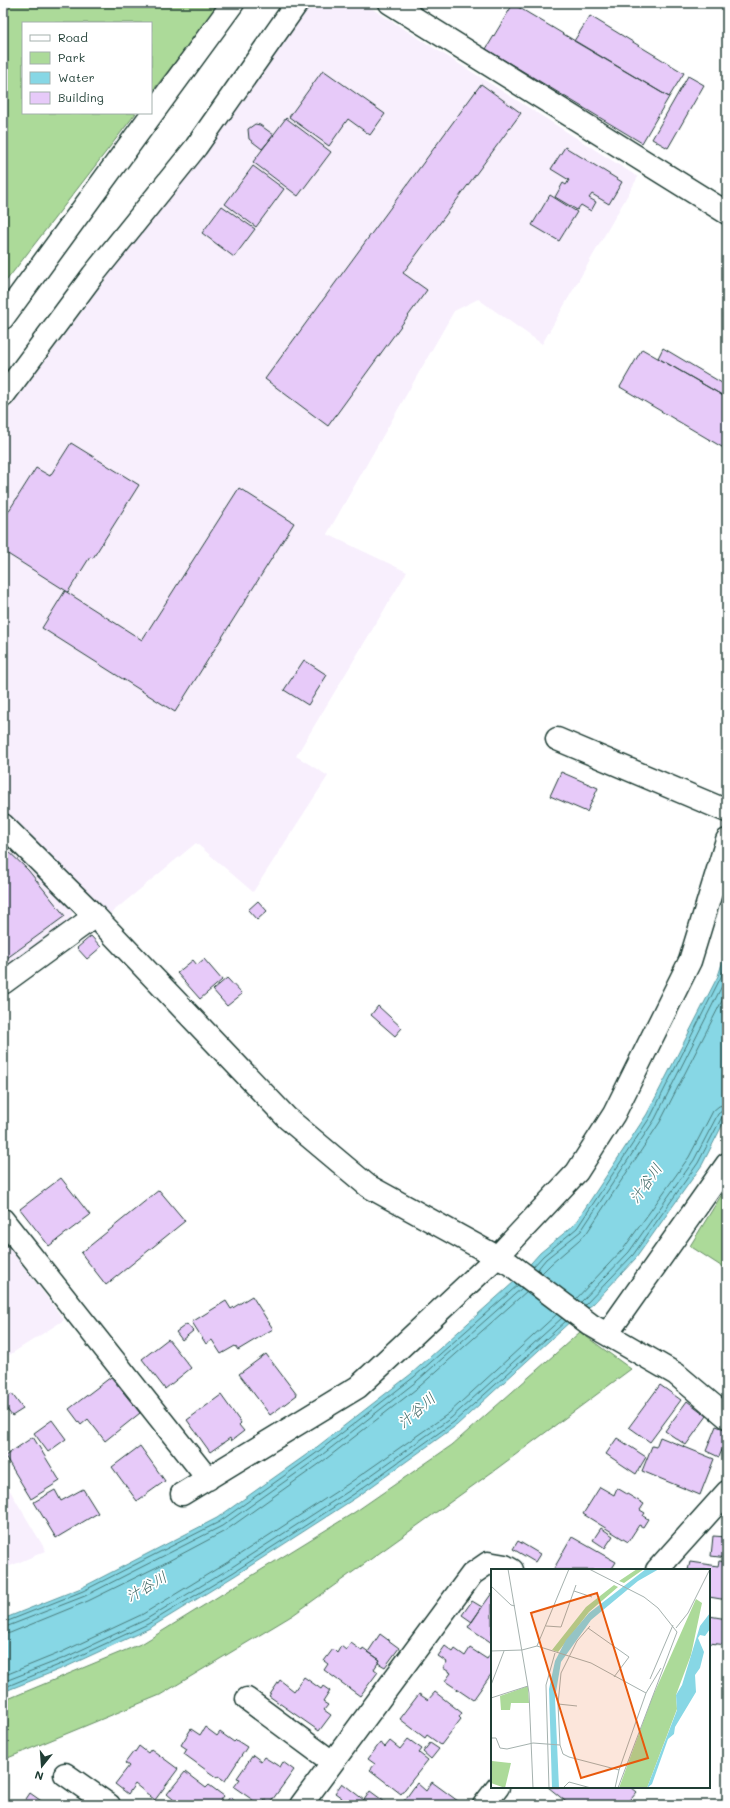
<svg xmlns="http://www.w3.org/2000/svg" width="730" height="1808" font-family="Mali,'Klee One',sans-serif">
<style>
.built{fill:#f8effd}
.green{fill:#acda99;stroke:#668c66}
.water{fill:#87d7e5;stroke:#5d999e}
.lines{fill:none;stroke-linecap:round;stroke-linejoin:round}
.shore{stroke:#497b7b;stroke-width:1}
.building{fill:#e7caf9;stroke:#1f3d34}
.street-casing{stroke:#1f3d34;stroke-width:25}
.secondary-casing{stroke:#1f3d34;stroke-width:25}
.street{stroke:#fff;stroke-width:22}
.secondary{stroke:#fff;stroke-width:22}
.labels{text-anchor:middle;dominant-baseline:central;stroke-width:3.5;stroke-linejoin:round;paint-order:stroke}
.water-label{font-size:15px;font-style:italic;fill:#396460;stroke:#fff}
.inset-road{fill:none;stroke:#a5b1ae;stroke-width:1}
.view{fill:#e8590c;fill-opacity:0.15;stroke:#e8590c;stroke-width:2}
.inset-edge{fill:none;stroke:#1f3d34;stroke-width:2}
</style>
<rect width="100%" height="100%" fill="#fff"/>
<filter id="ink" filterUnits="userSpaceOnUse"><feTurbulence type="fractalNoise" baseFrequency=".025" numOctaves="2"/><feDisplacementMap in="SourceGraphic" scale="8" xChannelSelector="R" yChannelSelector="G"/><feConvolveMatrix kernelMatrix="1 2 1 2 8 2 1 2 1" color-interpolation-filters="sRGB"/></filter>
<g filter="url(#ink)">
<!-- built -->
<path class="built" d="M312,3h51l275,174 -96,167 -64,-45 -24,12 -127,223 80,38 -111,184 32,20 -75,116 -57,-49 -86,71 -107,-103v-394z
M3,844l70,67 -4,11 -66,48z
M3,1239l61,81 -61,39z
M3,1479l43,72 -43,18z"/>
<!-- green -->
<path class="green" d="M3,3h218l-70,90v-70h-128v90h113l-133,172z
M727,1186v84l-37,-24z
M580,1332l51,37 -136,101 -202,145 -133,80 -157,65v-59l140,-58 212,-131 97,-67z"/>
<!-- water -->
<path class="water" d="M727,948v168l-25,49 -66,93 -43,46 -20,15 -116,106 -100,72 -121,78 -86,53 -82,38 -65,26v-73l78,-31 136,-70 96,-68 98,-76 104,-93 25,-28 34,-28 73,-111 71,-138z"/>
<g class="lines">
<!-- shore -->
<path class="shore" d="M533,1267l10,-11 34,-28 74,-112 70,-139 6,-16
M537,1270l9,-11 35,-28 74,-112 72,-143
M542,1273l9,-9 35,-30 74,-112 67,-131
M576,1299l48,-51 65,-91 24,-46 6,-5 8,-2
M581,1302l48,-50 65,-92 24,-46 4,-3 5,-1
M585,1305l48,-50 65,-92 24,-46 5,-2
M3,1623l80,-32 136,-69 96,-68 99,-77 104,-92
M3,1628l82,-32 137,-70 96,-68 99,-77 105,-93
M3,1634l7,-1 78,-32 73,-36 64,-34 97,-69 98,-76 107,-95
M3,1676l59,-24 81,-38 85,-52 120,-78 100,-70 109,-100
M3,1682l61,-24 81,-38 87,-53 120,-78 99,-71 111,-100
M3,1688l63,-26 82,-38 86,-52 120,-78 100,-72 112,-101"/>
</g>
<!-- building -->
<path class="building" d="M513,4l156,93 -27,46 -156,-94z
M590,16l94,57 -15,24 -95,-56z
M323,70l62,44 -15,21 -22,-16 -19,27 -40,-29z
M688,76l16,9 -36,63 -16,-9z
M481,84l40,29 -118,160 24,17 -99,136 -63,-47z
M286,118l45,34 -33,44 -45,-34z
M255,124l5,1 14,10 -12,14 -13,-10 -1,-10z
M565,147l57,35 -13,22 -17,-10 -3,4 7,4 -5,9 -10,-6 -4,5 -22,-13 8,-14 3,2 3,-5 -18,-11z
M253,166l31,23 -28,38 -31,-23z
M550,195l27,17 -18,29 -27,-16z
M222,206l33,23 -21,28 -32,-24z
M663,348l64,38v12l-69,-40z
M642,349l85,49v52l-107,-63z
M71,443l68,42 -46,73 -3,-1 -22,35 -65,-41v-31l33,-52 14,8z
M239,488l55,35 -119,189 -133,-84 23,-37 77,49z
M304,660l23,15 -19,30 -24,-15z
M561,772l37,16 -11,24 -37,-16z
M3,846l25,24 37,46 -62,45z
M258,901l9,10 -10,9 -9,-10z
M91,936l10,11 -14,12 -10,-11z
M204,959l18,21 -22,19 -23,-26 16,-13 4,5z
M227,978l15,16 -15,12 -14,-16z
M378,1006l24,22 -7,8 -24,-21z
M61,1178l29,37 -41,31 -29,-37z
M159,1190l26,31 -79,64 -25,-32z
M252,1296l21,33 -35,21 -3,-4 -14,8 -9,-14 -6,4 -14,-22 34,-21 5,8z
M187,1324l6,7 -11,9 -6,-8z
M168,1339l23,29 -26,21 -23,-30z
M266,1354l31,41 -27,20 -31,-41z
M111,1377l29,36 -35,28 -17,-22 -7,6 -12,-16z
M660,1385l21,15 -31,42 -21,-15z
M12,1394l11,15 -11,7 -9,-12v-4z
M221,1395l20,28 -2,2 5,6 -13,10 -1,-3 -20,14 -23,-32z
M687,1401l20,15 -21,29 -21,-14z
M52,1420l14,19 -18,13 -14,-19z
M716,1426l11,4v8l-8,19 -13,-6z
M33,1437l27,44 -29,18 -26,-43z
M660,1437l54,22 -14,36 -58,-24 10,-25 4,1z
M617,1438l29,19 -10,17 -30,-20z
M140,1446l25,35 -28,20 -25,-34z
M600,1487l14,8 3,-7 27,16 -4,6 5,3 -2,3 5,3 -5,8 -4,-2 -11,17 -45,-28z
M83,1489l15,24 -42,25 -22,-36 21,-12 6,11z
M601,1528l12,8 -8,12 -12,-8z
M713,1536l14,1v21l-16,-2z
M572,1537l44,25 -5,8h-58z
M518,1541l22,13 -5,8 -22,-13z
M719,1561l8,1v38l-18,-3v-27h-21l2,-8 28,4z
M492,1593v50l-24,-16z
M472,1601l10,6 -10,15 -10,-7z
M709,1616l18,3v26l-18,-2z
M380,1634l19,14 -14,19 -7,-4 2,-3 -12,-8z
M351,1643l11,8 1,-3 17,12 -6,9 4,3 -18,24 -36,-26 4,-6 -4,-3 9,-12 4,4 4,-7 5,4z
M445,1646l8,6 2,-3 10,7 5,-8 17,11 5,-8v22l-19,27 -28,-19 6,-8 -8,-5 4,-6 -9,-6z
M304,1677l17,12 2,-3 7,5 -7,11 5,3 -4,5 7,5 -12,16 -50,-35 11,-16 14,11z
M435,1692l27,21 -3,4 2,2 -20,26 -14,-10 -2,3 -25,-19 19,-25 9,6z
M205,1727l12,9 3,-4 14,10 2,-2 11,7 -22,34 -7,-5 -1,2 -33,-24 3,-5 -6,-4 10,-16 9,6z
M408,1739l14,10 -3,4 9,7 -27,34 -31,-24 5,-6 -7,-5 12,-16 5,4 5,-6 10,8z
M430,1743l9,6 -8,10 -8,-7z
M139,1746l9,7 3,-4 27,20 -23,31 -20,-16 -7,10 -13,-10 14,-18 -4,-3 9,-12 1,1z
M253,1755l8,6 3,-4 16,10 3,-5 11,8 -24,33 -5,-3 -5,5 -26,-18 6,-8 -3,-1z
M185,1772l21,16 3,-3 15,11 -7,9h-42l-3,-3 2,-2 -7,-6z
M432,1782l30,22 -1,1h-60l16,-22 9,8z
M342,1783l22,17 6,-9 15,11 -2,3h-46l5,-7 -7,-5z
M548,1787h83l6,5 -11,13h-56z
M30,1793l17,12h-25z
M230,1797l9,8h-15z
M8,1800l6,5h-9z"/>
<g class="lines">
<!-- street casing -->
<g class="street-casing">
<path id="street" d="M390,3l337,210
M3,396l90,-121 103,-128 101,-144
M557,739l170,72
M3,825l92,91 192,202 81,68 142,78 81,61 85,49 51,43
M3,983l92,-67
M3,1220l205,259
M607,1334l120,-170
M182,1494l176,-107 139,-130 80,-85 37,-58 76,-153 37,-121
M657,1570l70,-78
M247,1699l85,63
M65,1774l44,31
M301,1805l171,-231 16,-11 17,3 7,4
M484,1805l14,-18"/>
</g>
<!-- secondary casing -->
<g class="secondary-casing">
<path id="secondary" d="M3,318l230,-315"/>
</g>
<!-- street -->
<use href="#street" class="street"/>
<!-- secondary -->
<use href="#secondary" class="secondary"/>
</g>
</g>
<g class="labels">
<!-- water labels -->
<g class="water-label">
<text transform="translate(645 1183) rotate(-55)">汁谷川</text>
<text transform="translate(416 1410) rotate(-41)">汁谷川</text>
<text transform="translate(146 1586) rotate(-30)">汁谷川</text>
</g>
</g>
<!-- overview -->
<g transform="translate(491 1569)">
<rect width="219" height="219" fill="#fff"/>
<path d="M146,0h7l-20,14 -5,-2zM123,16l4,2 -29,25 -31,40 -6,-2 34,-43zM205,30l6,4 -11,52 -15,40 1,14 -30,79h-28l33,-90zM37,117l1,17h-18l-1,7h-9l-1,-14zM1,192l19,2 -6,25 -14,-5z" fill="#acda99"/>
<path d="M155,0h13l-21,12 -47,39 -30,42 -6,36 4,90h-7l-3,-99 6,-28 11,-21 23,-27zM219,44v16l-5,7 -5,-1 -2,3 6,14 -4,16 -5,7 1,17 -21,35 -1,7 -6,5 -16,45 -5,4 30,-78 -1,-15 6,-10 18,-59z" fill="#87d7e5"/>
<path class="inset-road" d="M17,0l21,124 4,95M98,0l55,28 14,11 19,24 -59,156M0,17l20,19 4,1M83,22l18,6M55,57l15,1 15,-42M97,59l41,29 -15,20M185,59l12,-15 22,-44M46,77l54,17 55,30M0,82l31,-1 15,-4 32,-77M159,110l23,-54M0,116l13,-34M0,129l37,-12M67,135l2,41M86,137l-19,-2 3,-31 16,-32 13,-15M0,169h5l4,10 7,1 26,-6 27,2 3,9 6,3 50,13 -4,18M128,201l27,-77 15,-25M58,219l-3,-103 9,-32M72,219l6,-6 22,6"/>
<path class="view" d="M106,24l51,165 -67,20 -50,-165z"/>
<rect width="219" height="219" class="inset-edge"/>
</g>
<!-- margin -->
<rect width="730" height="1808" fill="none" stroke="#fff" stroke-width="16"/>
<rect x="8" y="8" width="714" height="1792" fill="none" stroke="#1f3d34" stroke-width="1.5" filter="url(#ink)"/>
<!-- legend -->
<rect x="22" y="22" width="130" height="92" fill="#ffffff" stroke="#a5b1ae"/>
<rect x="30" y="35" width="20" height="6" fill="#ffffff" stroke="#a5b1ae"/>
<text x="58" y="42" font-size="12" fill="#1f3d34">Road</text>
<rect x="30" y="52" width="20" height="12" fill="#acda99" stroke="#a5b1ae"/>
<text x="58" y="62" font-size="12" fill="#1f3d34">Park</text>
<rect x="30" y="72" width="20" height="12" fill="#87d7e5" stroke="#a5b1ae"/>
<text x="58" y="82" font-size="12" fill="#1f3d34">Water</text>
<rect x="30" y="92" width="20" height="12" fill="#e7caf9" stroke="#a5b1ae"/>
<text x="58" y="102" font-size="12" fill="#1f3d34">Building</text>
<!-- north arrow -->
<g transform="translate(42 1766) rotate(197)" stroke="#ffffff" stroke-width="3" paint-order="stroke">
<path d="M0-3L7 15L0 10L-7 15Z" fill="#1f3d34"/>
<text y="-6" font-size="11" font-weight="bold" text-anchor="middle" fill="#1f3d34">N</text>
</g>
</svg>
